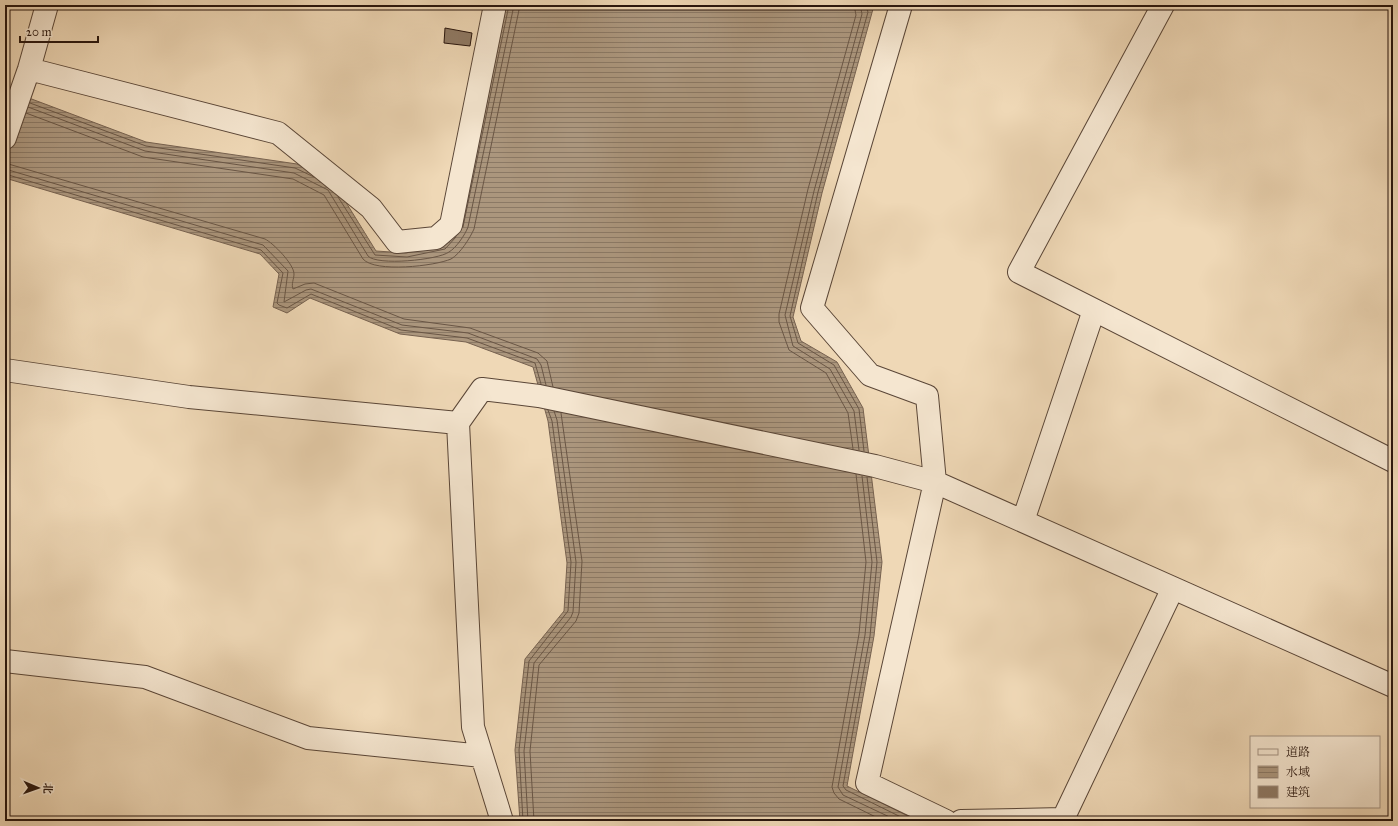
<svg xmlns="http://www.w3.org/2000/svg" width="1398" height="826" font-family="'IM FELL Great Primer','Noto Serif SC',serif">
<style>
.water{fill:url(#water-rules);stroke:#776250}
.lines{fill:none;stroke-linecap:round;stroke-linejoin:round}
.shore{stroke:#6a5645;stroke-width:1}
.building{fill:#8f7a65;stroke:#28150d}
.minor-casing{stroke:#5a4637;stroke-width:24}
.minor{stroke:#f5e6d0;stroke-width:22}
</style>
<defs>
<pattern id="water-rules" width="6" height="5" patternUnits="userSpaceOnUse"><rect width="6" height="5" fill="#ab967d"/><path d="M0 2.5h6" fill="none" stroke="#8b7965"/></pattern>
</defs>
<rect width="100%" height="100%" fill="#efd8b6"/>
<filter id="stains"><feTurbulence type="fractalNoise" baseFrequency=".005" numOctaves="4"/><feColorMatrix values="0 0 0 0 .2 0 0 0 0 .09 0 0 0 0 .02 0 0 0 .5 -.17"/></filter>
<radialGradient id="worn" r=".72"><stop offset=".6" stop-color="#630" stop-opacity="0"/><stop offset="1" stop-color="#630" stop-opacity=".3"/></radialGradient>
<!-- water -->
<path class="water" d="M505,5h362l6,4 -51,184 -29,124 8,24 36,21 26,46 19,154 -8,74 -27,150 71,35h-398l-5,-71 10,-91 39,-48 3,-48 -19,-142 -15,-54 -67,-25 -66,-8 -90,-36 -23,15 -14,-6 6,-33 -19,-20 -255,-76v-89l141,53 151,22 37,19 42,68 30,2 38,-8z"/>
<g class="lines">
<!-- shore -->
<path class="shore" d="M30,103l116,43 149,22 19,9
M28,107l117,44 149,22 34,17 40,66c9,10 70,4 81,-4 7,-4 16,-17 19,-25l46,-222
M26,113l117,44 150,22 31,16 39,64c12,14 72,7 88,0 9,-5 19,-21 23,-30l46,-224
M5,163l260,76c8,4 29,25 29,35 0,5 -3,10 -1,15l12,-5 9,-1 90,36 66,9 68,25 9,8 6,26
M5,169l258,76 25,26 -4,31 22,-12 5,-1 91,36 66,8 69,26 4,6 5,20
M5,174l256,76 22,23 -6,30 2,2 8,3 24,-14 90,36 66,8 68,25 6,21
M338,197l37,58 32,2 38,-8 11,-12
M463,227l46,-222
M853,449l-5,-36 -22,-40 -37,-23 -10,-28v-8l29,-125 48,-174 -2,-10
M859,450l-5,-39 -24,-42 -37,-23 -8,-31 29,-124 48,-177 -2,-9
M864,451l-5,-42 -25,-44 -36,-22 -8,-27 28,-124 50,-180 -3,-7
M856,474l10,88 -7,72 -27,153 2,6 5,6 45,22
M862,476l10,86 -7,73 -27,152 5,8 55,26
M867,477l10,85 -7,74 -27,150 3,4 63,31
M523,821l-4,-71 10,-89 39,-50 3,-49 -19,-141 -4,-11
M528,821l-4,-70 10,-88 37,-46 2,-5 3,-50 -19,-142 -3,-9
M534,821l-4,-70 9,-86 37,-44 3,-8 3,-52 -21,-148"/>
</g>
<!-- building -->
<path class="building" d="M445,28l27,5 -2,13 -26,-3z"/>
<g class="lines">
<!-- minor casing -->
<g class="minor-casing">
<path id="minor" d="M901,5l-89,303 58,67 57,21 8,86 -68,301 79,38
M1163,5l-144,267 374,189
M29,69l249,64 93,75 26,34 39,-4 15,-13 44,-220
M5,138l24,-69 18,-64
M5,370l184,27 269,26 15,304 29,94
M458,423l24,-34 57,7 336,70 60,16 458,204
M1023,521l71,-211
M5,661l140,16 163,61 174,18
M961,821l102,-2 110,-231"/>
</g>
<!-- minor -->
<use href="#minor" class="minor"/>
</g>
<!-- margin -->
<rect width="1398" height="826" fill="none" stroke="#efd8b6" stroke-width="20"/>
<rect x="6" y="6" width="1386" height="814" fill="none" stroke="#28150d" stroke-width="2"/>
<rect x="10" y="10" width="1378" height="806" fill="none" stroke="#28150d"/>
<!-- legend -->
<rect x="1250" y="736" width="130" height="72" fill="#f5e6d0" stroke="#a39282"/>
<rect x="1258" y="749" width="20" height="6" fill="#f5e6d0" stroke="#a39282"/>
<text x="1286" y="756" font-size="12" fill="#28150d">道路</text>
<rect x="1258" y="766" width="20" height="12" fill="url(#water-rules)" stroke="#a39282"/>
<text x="1286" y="776" font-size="12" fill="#28150d">水域</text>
<rect x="1258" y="786" width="20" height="12" fill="#8f7a65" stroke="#a39282"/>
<text x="1286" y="796" font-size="12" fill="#28150d">建筑</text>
<!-- north arrow -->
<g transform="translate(38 788) rotate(92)" stroke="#f5e6d0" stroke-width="3" paint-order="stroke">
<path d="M0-3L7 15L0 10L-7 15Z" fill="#28150d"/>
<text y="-6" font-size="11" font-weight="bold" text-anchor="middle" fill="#28150d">北</text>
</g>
<!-- scale -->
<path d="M20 36v6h78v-6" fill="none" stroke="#28150d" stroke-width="2"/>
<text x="26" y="36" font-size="12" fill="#28150d" stroke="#f5e6d0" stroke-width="3" paint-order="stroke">20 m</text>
<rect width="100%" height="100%" filter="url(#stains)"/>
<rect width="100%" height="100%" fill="url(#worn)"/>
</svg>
